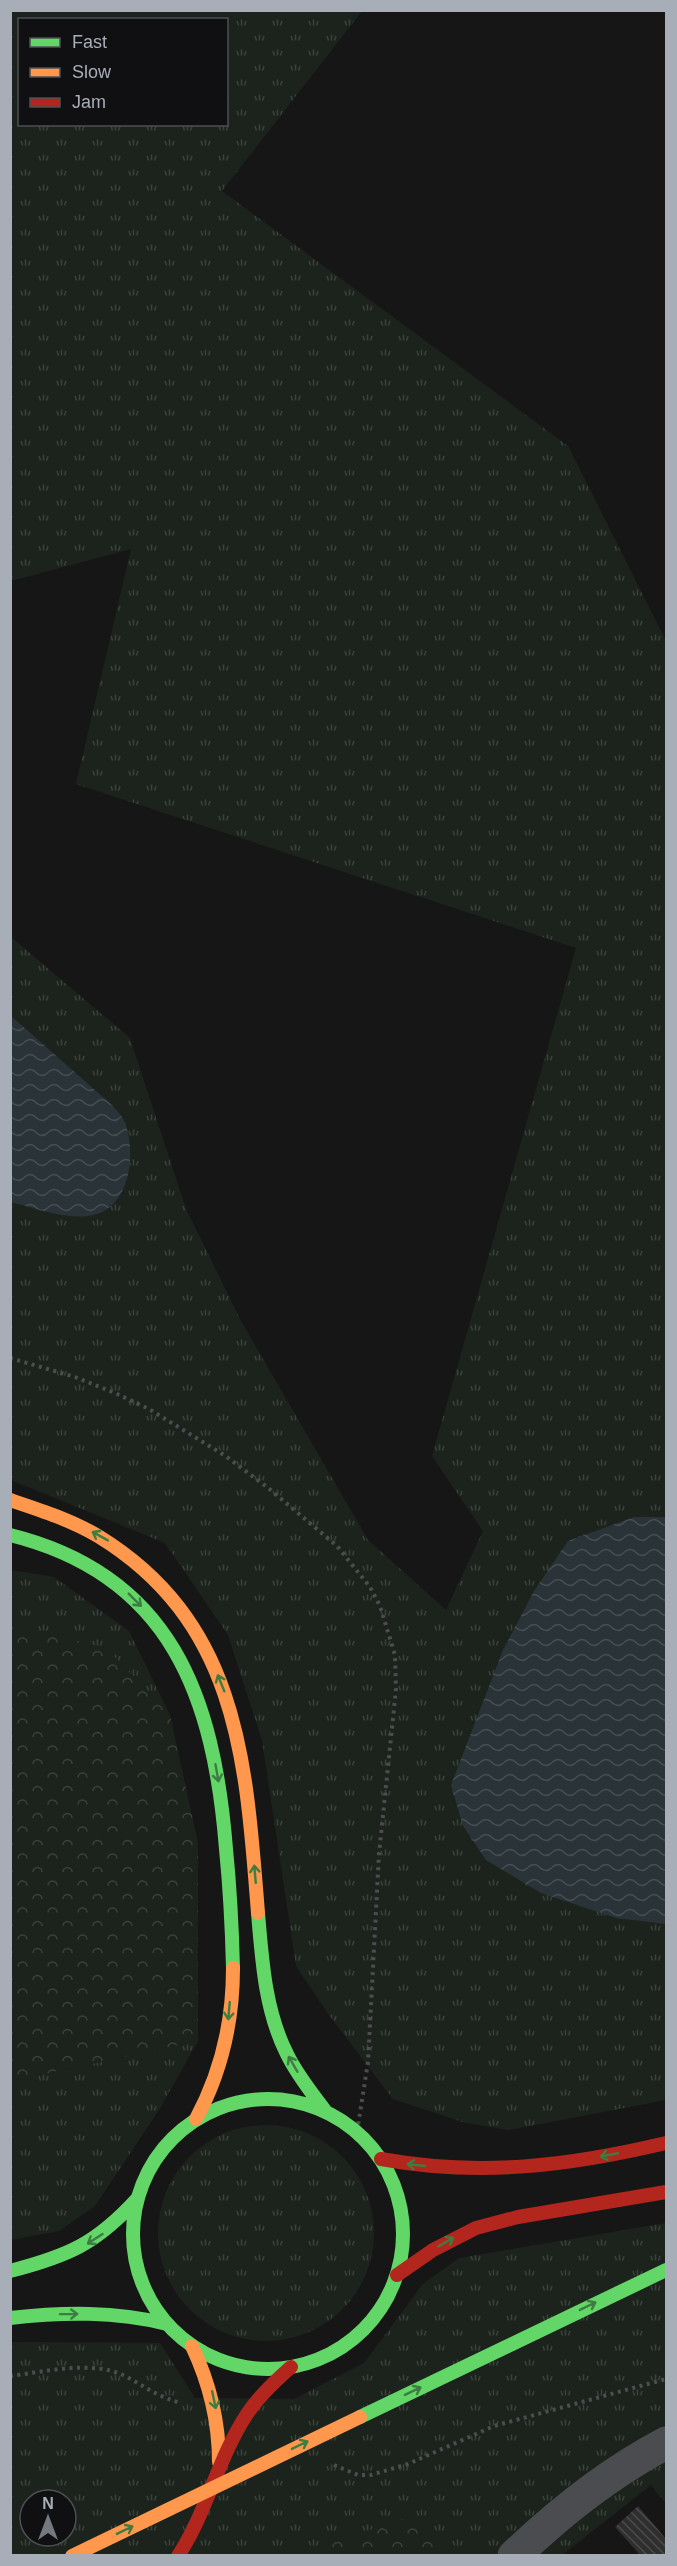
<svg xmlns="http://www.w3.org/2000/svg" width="677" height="2566" font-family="Arial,sans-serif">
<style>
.grass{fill:url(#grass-tufts);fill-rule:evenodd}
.forest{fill:url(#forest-crowns)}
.water{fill:url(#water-waves)}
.building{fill:url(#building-back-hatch)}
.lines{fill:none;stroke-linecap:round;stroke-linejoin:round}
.path{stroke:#4c4d51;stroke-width:4;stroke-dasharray:3 4.5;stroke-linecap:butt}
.street{stroke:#4a4c4f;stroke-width:33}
.fast{stroke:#63d668;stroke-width:14}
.slow{stroke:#ff974d;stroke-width:14}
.jam{stroke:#b3261e;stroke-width:14}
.slow-bridge{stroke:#ff974d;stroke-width:14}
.oneway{stroke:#3e7d41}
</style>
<defs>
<pattern id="grass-tufts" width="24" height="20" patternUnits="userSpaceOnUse" patternTransform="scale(1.5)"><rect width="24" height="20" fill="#1c231c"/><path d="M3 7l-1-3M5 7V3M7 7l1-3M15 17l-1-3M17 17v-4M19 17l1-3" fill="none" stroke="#3a403b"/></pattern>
<pattern id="forest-crowns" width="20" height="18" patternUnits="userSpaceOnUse" patternTransform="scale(1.5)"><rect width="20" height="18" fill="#1c231c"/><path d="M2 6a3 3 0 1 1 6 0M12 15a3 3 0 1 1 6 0" fill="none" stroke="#3a403b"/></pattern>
<pattern id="water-waves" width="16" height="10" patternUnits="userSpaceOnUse" patternTransform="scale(1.5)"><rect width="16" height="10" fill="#293338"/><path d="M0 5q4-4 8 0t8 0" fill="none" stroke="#454e53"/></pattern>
<pattern id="building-back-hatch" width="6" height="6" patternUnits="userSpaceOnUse" patternTransform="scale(1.5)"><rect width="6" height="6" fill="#2f2f30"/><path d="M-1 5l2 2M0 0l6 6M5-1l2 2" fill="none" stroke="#4a4b4c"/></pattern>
</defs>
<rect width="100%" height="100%" fill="#161616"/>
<!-- grass -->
<path class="grass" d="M11,11h351l-140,180 346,255 98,195v1459l-157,30 -43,-7 -73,-24 -64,-84 -33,-49 -34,-226 -34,-105 -63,-92 -154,-63v-543l119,101 56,171 55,112 127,219 78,70 37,-79 -51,-75 144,-508 -500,-164 55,-235 -120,32zM20,20h206v104h-206z
M11,1570l43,7 75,54 41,84 -64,-67 -95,-22z
M198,2041l-39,69 -64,96 -36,25 -48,9v-159z
M158 2233a108 108 0 1 1 216 0a108 108 0 1 1-216 0Z
M666,2223v281l-15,-19 -89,70h-126l8,-9 -110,-5 -23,14 -300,1v-214l149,1 35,55 99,1 70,-36 59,-79 36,-26zM30,2500h36v36h-36z"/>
<!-- forest -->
<path class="forest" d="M13,1625l93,23 64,67 28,128v198l-187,40 -1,-455z
M407,2518l38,28 -9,9h-125l23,-14z"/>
<!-- water -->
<path class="water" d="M10,1015l103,91c4,5 11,12 13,19 10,31 4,86 -38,91 -25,3 -53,-8 -77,-14z
M634,1517h32v407l-50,-6 -75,-25 -55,-33 -23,-34 -12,-41 52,-135 31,-59 34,-50z"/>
<!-- building -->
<path class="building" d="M638,2506l28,33v17h-25l-26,-29z"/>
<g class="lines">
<!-- path -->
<path class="path" d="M10,1358l65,19 40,16 34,16 75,46 43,32 70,59 33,41 10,19 15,49 1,34 -17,165 -11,208 -11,70
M10,2376c34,-4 80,-16 113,-1 20,10 36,23 59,28
M334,2465l24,10h13l37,-11 86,-38 172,-47"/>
<!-- street -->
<path class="street" d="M514,2556c47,-45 95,-83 152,-113"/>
<!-- fast -->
<path class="fast" d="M10,1535c162,40 204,163 216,314 4,40 6,79 7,119
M258,1913c4,47 7,98 29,141 10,21 25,39 39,58
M133 2234a135 135 0 1 1 270 0a135 135 0 1 1-270 0Z
M10,2271c58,-15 86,-27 127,-72
M10,2318c53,-6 105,-7 157,6
M360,2417l306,-147"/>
<!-- slow -->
<path class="slow" d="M10,1500c30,10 61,20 88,36 142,87 148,227 160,377
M196,2119c26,-48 37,-97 37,-151
M192,2346c18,38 27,74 27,116"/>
<!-- jam -->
<path class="jam" d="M381,2159c99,18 188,7 285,-16
M397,2275l36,-25 43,-22 42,-11 148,-25
M178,2556c29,-44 40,-98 69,-142 12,-18 28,-33 44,-47"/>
<!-- slow-bridge -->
<path class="slow-bridge" d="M72,2556l288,-139"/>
</g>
<!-- one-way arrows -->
<defs><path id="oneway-shaft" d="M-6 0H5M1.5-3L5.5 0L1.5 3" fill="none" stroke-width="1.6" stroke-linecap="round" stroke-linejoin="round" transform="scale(1.5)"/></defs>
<g class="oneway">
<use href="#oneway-shaft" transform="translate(100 1536) rotate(-151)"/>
<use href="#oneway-shaft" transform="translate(135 1600) rotate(45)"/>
<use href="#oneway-shaft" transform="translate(221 1683) rotate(-112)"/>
<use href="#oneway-shaft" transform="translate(217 1773) rotate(80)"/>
<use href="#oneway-shaft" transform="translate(255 1874) rotate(-95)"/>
<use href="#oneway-shaft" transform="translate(229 2011) rotate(95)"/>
<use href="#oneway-shaft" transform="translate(293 2064) rotate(-120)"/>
<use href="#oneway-shaft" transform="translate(609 2155) rotate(169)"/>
<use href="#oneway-shaft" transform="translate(416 2165) rotate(-174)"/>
<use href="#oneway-shaft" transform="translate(95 2239) rotate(147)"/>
<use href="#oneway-shaft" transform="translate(446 2242) rotate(-30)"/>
<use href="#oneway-shaft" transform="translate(588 2306) rotate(-26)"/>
<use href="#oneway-shaft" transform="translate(69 2314) rotate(-1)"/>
<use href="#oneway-shaft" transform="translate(413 2391) rotate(-26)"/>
<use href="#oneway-shaft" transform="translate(214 2400) rotate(78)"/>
<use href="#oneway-shaft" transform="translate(300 2445) rotate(-26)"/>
<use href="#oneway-shaft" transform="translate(125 2530) rotate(-26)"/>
</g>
<!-- border -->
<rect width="677" height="2566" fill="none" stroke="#a7aeb7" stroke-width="24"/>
<!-- legend -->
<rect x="18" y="18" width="210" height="108" fill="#101012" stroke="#4c4f54" stroke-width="1.5"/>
<rect x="30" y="38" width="30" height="9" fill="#63d668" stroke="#4c4f54" stroke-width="1.5"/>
<text x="72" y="48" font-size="18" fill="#a7aeb7">Fast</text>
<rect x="30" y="68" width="30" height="9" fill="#ff974d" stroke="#4c4f54" stroke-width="1.5"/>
<text x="72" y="78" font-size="18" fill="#a7aeb7">Slow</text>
<rect x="30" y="98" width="30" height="9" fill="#b3261e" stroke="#4c4f54" stroke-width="1.5"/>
<text x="72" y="108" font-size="18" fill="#a7aeb7">Jam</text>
<!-- north arrow -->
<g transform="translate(48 2518)"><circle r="28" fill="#101012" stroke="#4c4f54" stroke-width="1.5"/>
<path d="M0-4.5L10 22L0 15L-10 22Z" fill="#74797f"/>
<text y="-9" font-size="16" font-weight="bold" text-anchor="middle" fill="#a7aeb7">N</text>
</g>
</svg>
